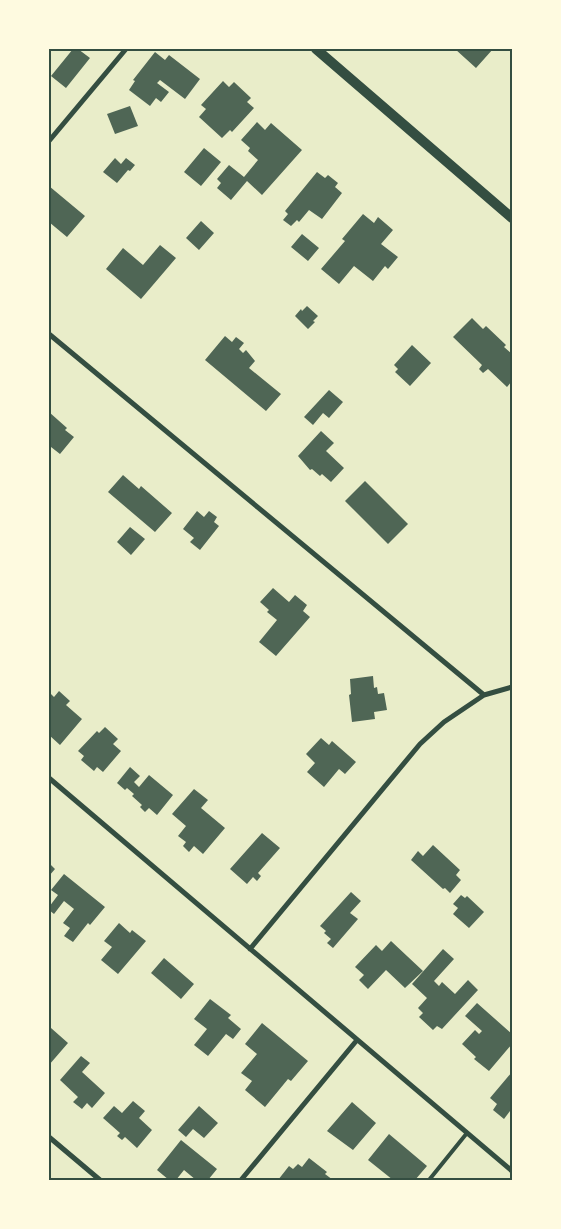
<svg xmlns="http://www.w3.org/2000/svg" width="561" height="1229" font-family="Roboto,sans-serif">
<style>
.building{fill:#4f6655}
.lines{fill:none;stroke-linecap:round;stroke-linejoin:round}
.service{stroke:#344e41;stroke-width:4}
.minor{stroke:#344e41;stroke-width:5}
.secondary{stroke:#344e41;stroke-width:10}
.neatline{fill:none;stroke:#344e41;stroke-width:2}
</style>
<rect width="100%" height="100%" fill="#e9edc9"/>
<!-- building -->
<path class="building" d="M73,49h5l12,9 -24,30 -15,-12z
M455,49h38l-17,19z
M155,52l10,8 4,-5 31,24 -15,20 -25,-19 -3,3 12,9 -8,10 -5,-4 -6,8 -21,-16 6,-9 -2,-1z
M223,81l6,6 5,-5 17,16 -4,4 7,6 -22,24 -2,-2 -8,8 -23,-21 7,-8 -5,-4z
M130,106l8,20 -23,8 -8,-20z
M257,122l8,8 6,-7 31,27 -40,45 -15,-14 -16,19 -14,-12 4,-5 -4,-4 12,-14 15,12 14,-17 -10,-9 2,-3 -9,-8z
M204,148l17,14 -20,24 -17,-14z
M115,158l6,6 5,-6 9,7 -5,6 -2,-1 -11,13 -14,-11z
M317,172l8,6 3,-3 10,8 -3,4 7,6 -20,26 -13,-9 -10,12 -2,-2 -6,6 -8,-6 5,-6 -3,-3z
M49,186l36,30 -18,21 -18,-15z
M363,214l11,9 4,-6 15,13 -12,14 17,13 -10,12 -3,-3 -12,15 -19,-15 -15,18 -18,-15 24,-28 -3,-2z
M201,221l13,12 -15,17 -13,-12z
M302,234l17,14 -11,13 -17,-14z
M160,245l16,13 -35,41 -35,-30 17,-21 20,17z
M307,306l11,10 -5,5 2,1 -7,7 -13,-13 6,-7 1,2z
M472,318l11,11 3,-3 20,19 -2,2 8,7v27l-5,6 -19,-18 -5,4 -4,-4 3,-4 -29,-28z
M225,336l7,6 4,-5 8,6 -5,6 4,4 3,-3 9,11 -6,7 32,26 -15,17 -61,-51z
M412,345l19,18 -21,23 -15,-14 3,-3 -4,-4z
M329,390l14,12 -14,16 -6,-5 -10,12 -9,-8z
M49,412l18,16 -2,2 9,7 -14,17 -9,-7 -2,3z
M321,431l13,12 -8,8 18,17 -13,14 -9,-8 -2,2 -8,-7 -2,1 -12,-14z
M123,475l16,14 2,-3 31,27 -17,19 -47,-40z
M365,481l43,43 -20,20 -43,-43z
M197,511l7,6 5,-6 8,6 -3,5 5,4 -19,24 -10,-8 4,-4 -11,-9z
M130,527l15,12 -14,16 -14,-13z
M273,588l16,14 6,-7 12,10 -4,6 7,6 -34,39 -17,-14 18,-22 -10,-8 2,-2 -9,-8z
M373,676l1,12 3,-1 1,7 6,-1 3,17 -13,2 1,7 -23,3 -3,-27 2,-1 -1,-15z
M59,691l11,10 -4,4 16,14 -22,26 -11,-10v-43l5,5z
M105,727l13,12 -5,5 8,7 -18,21 -6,-5 -3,4 -13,-11 3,-4 -6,-5 19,-20 2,2z
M321,738l8,7 3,-4 24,21 -11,12 -6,-5 -15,18 -17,-15 8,-9 -9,-9z
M130,767l10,9 -6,6 5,5 10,-12 24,20 -16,20 -8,-7 -4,4 -5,-5 2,-2 -10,-9 2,-2 -7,-6 -2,2 -8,-7z
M194,789l14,11 -7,8 24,20 -22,26 -9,-8 -5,6 -6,-6 3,-4 -8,-6 8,-10 -14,-12z
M262,833l18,15 -22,25 3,3 -4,5 -4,-4 -6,7 -17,-15z
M433,845l27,25 -4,5 5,5 -11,13 -5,-5 -2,1 -32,-29 7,-9 5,5z
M49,863l6,6 -6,7z
M64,874l41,33 -15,18 -2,-2 -15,19 -9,-6 6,-8 -7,-5 11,-14 -10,-8 -10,13 -5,-4v-3l9,-12 -7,-5z
M351,892l10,9 -11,12 8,6 -25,29 -6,-5 4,-4 -7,-6 2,-2 -6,-5z
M461,895l4,3 2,-2 17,16 -15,16 -16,-14 5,-6 -5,-4z
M119,923l11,10 2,-3 14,11 -28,33 -17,-14 11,-13 -8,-6z
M391,941l32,30 -18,17 -19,-18 -18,19 -9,-9 5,-5 -9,-8 21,-22 6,6z
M443,949l11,10 -20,22 5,5 3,-4 13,12 13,-14 10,10 -36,39 -5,-3 -4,4 -14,-13 4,-4 -5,-5 9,-10 -15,-14z
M164,958l30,26 -13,15 -30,-26z
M210,999l21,16 -3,3 13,11 -8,10 -7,-5 -18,22 -14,-11 13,-16 -13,-10z
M477,1003l35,31v10l-23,27 -15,-12 2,-2 -14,-13 13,-14 4,4 3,-3 -17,-15z
M262,1023l46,38 -17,20 -3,-2 -23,28 -20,-17 7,-9 -11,-8 16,-19 -12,-10z
M51,1028l17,15 -19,22v-34z
M81,1056l9,7 -8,9 23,21 -13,15 -5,-5 -5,6 -9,-7 5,-5 -18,-17z
M512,1072v42l-2,-3 -6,8 -11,-9 4,-6 -7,-6z
M133,1101l12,10 -6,7 13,12 -15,18 -12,-11 -3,3 -5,-4 3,-3 -17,-15 11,-12 8,7z
M352,1102l24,21 -23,27 -26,-19z
M199,1106l19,17 -14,15 -11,-9 -7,8 -8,-7z
M389,1134l38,32 -12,14h-22l-25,-20z
M181,1140l36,29 -9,11h-12l-12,-10 -8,10h-7l-12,-10z
M309,1158l18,14 -2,2 8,6h-55l11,-14 4,3 5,-5 4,3z"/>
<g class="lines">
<!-- service -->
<path class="service" d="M429,1180l38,-47"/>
<!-- minor -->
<path class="minor" d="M49,141l77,-92
M49,334l435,361
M49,778l463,393
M250,949l170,-205 24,-22 40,-27 28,-8
M49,1137l51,43
M241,1180l116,-140"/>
<!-- secondary -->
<path class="secondary" d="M316,49l196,169"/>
</g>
<!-- border -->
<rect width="561" height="1229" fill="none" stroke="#fefae0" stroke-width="100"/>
<rect x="50" y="50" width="461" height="1129" class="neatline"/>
</svg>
